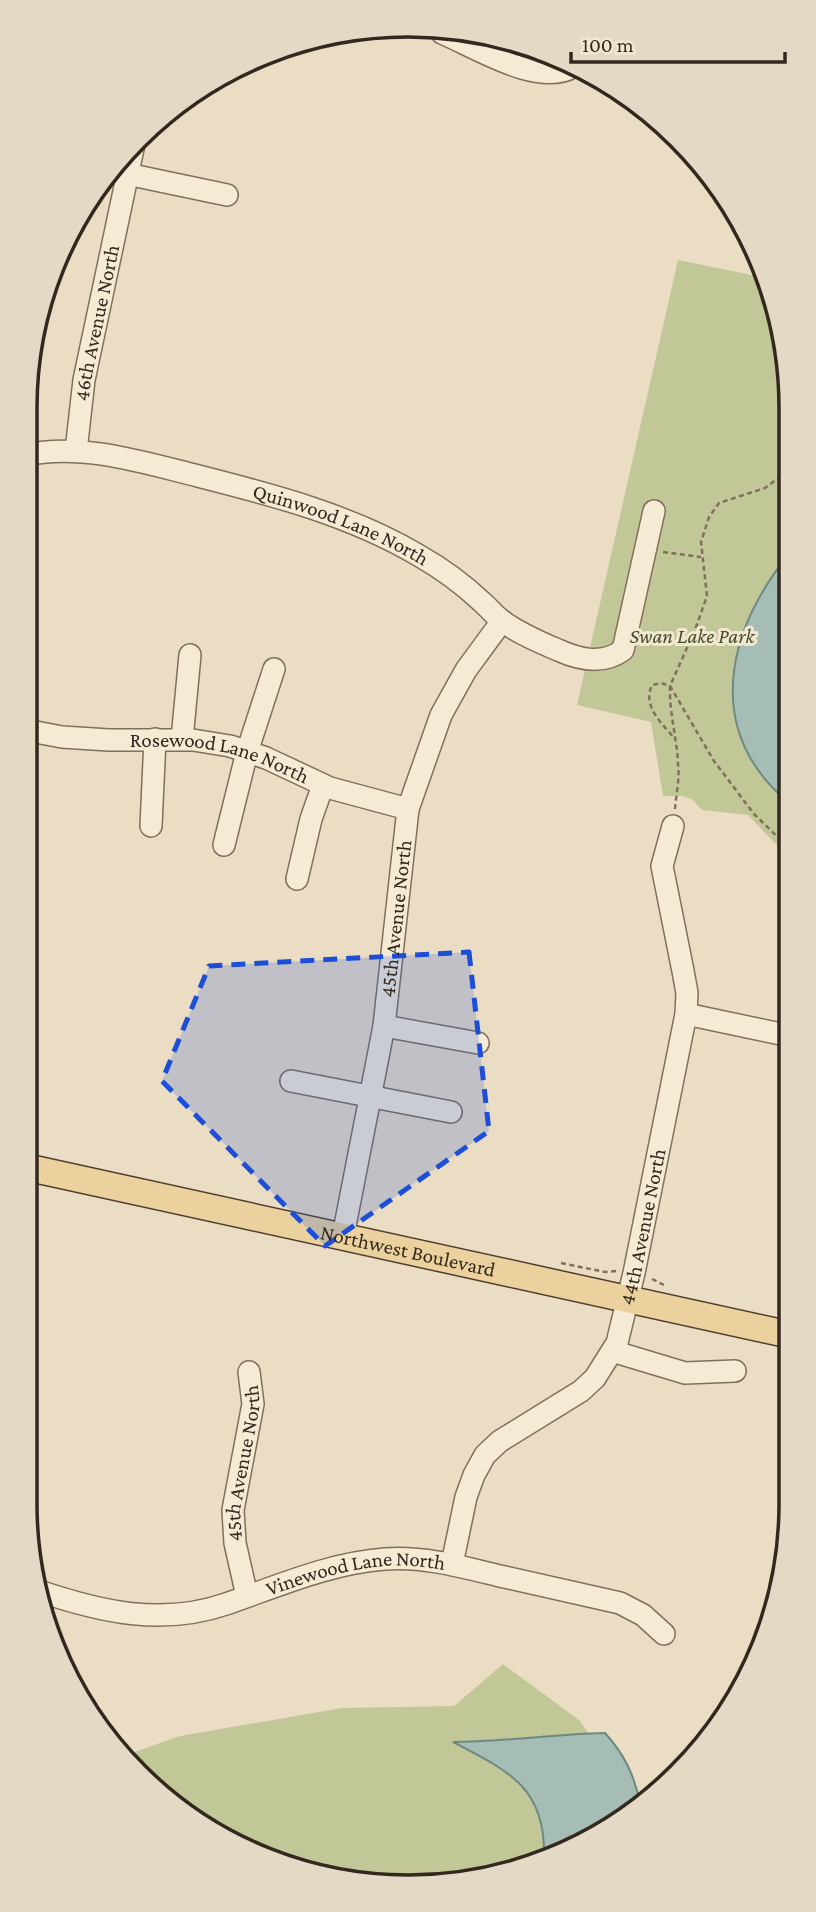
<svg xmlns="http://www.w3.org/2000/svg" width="816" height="1912" font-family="'Crimson Pro',serif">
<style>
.green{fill:#c2c798}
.water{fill:#a5bdb5;stroke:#6d8a82;stroke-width:2}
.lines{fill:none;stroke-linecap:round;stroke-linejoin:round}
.minor-casing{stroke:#826f5b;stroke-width:24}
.major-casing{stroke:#503e2f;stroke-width:29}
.path{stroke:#826f5b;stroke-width:2.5;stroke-dasharray:5 3.5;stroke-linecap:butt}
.minor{stroke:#f5ebd5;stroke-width:21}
.major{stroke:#ead19d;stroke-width:26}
.marked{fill:#1d4ed8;fill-opacity:0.2;stroke:#1d4ed8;stroke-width:5;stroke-dasharray:14 9;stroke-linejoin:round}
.labels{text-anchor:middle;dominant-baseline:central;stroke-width:6;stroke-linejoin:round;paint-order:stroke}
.street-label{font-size:21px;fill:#33281e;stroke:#f2e8d2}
.park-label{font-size:21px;font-style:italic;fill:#454e26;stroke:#f2e8d2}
.rim{fill:none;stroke:#33281e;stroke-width:3.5}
</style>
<rect width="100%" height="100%" fill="#eaddc3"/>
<!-- green -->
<path class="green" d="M678,260l89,18 21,80 2,501 -42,-44 -46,-5 -9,-10 -10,-4h-20l-12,-74 -74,-17z
M503,1664l76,56 59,84 -39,32 -117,44h-148l-117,-44 -97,-79 60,-21 162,-28 112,-2z"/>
<!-- water -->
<path class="water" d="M789,554v249c-86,-72 -63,-171 0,-249z
M605,1733c19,21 29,41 35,70l-41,33 -55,21c2,-70 -36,-86 -91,-115 51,0 101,-8 152,-9z"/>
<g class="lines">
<!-- minor casing -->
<g class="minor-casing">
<g id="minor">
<path d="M442,33c35,15 96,54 131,34"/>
<path d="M127,174l100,21"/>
<path id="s1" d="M76,451l8,-71 50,-236"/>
<path id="s2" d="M25,455c57,-12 117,7 173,21 75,19 152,39 220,79 23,13 45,29 64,47 7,6 12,13 19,18 17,13 38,22 57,30 22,10 45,15 65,0l31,-139"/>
<path id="s3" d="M25,730l37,7 47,3h84l37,6 36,12 64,30 78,21"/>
<path d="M182,739l8,-84"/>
<path d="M151,826l4,-87"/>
<path d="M224,845l23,-93 27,-83"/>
<path d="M297,879l14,-60 12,-34"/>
<path d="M686,1014l104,22"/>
<path d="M384,1026l94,17"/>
<path d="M291,1081l160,31"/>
<path id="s4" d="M343,1236l41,-210 24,-217 33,-94 25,-45 36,-49"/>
<path d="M612,1351l73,22 50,-2"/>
<path id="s5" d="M452,1564l14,-67 8,-22 11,-20 15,-14 81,-50 14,-13 22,-35 17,-70 52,-259 1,-21 -4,-22 -21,-105 11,-40"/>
<path id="s6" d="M39,1591c62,21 123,35 187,13 52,-18 104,-41 159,-45 39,-3 78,8 115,17 40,9 80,18 120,27l23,12 21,19"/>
<path id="s7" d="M247,1596l-12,-53 -2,-33 20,-106 -4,-32"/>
</g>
</g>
<!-- major casing -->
<g class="major-casing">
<g id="major">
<path id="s8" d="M25,1167l766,168"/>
</g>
</g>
<!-- path -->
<path class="path" d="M788,461l-4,13 -19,14 -46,15 -10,14 -8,25 6,54 -12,34 -25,56 44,75 40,53 36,35
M663,552l38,5
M675,809c1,-15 5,-30 3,-45 -1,-26 -9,-51 -8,-78l-9,-3 -9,2c-10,22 10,38 23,54
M561,1263l44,9 12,-1
M652,1279l12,6
M780,1311l7,-2 4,-6"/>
<!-- minor -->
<use href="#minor" class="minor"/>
<!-- major -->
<use href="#major" class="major"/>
</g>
<!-- marked area -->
<path class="marked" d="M469,952l20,179 -164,115 -163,-165 47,-115z"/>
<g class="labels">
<!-- street labels -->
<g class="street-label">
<text stroke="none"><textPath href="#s1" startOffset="130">46th Avenue North</textPath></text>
<text stroke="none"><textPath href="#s2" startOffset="327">Quinwood Lane North</textPath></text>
<text stroke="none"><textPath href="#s3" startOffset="198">Rosewood Lane North</textPath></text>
<text stroke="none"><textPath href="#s4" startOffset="322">45th Avenue North</textPath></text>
<text stroke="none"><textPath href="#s5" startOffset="410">44th Avenue North</textPath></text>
<text stroke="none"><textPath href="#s8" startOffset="392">Northwest Boulevard</textPath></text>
<text stroke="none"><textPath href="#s7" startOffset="135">45th Avenue North</textPath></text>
<text stroke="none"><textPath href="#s6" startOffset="326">Vinewood Lane North</textPath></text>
</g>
<!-- park labels -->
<g class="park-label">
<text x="692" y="636">Swan Lake Park</text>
</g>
</g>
<!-- crop -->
<path d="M0 0H816V1912H0ZM408 37H408A371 371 0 0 1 779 408V1504A371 371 0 0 1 408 1875H408A371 371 0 0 1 37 1504V408A371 371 0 0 1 408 37Z" fill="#e3d9c4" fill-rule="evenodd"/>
<path class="rim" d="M408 37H408A371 371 0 0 1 779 408V1504A371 371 0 0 1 408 1875H408A371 371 0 0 1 37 1504V408A371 371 0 0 1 408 37Z"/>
<!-- scale -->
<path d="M571 52v10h214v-10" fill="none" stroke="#33281e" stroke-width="3.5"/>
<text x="582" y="52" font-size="21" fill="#33281e" stroke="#f2e8d2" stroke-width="5" paint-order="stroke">100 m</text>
</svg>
